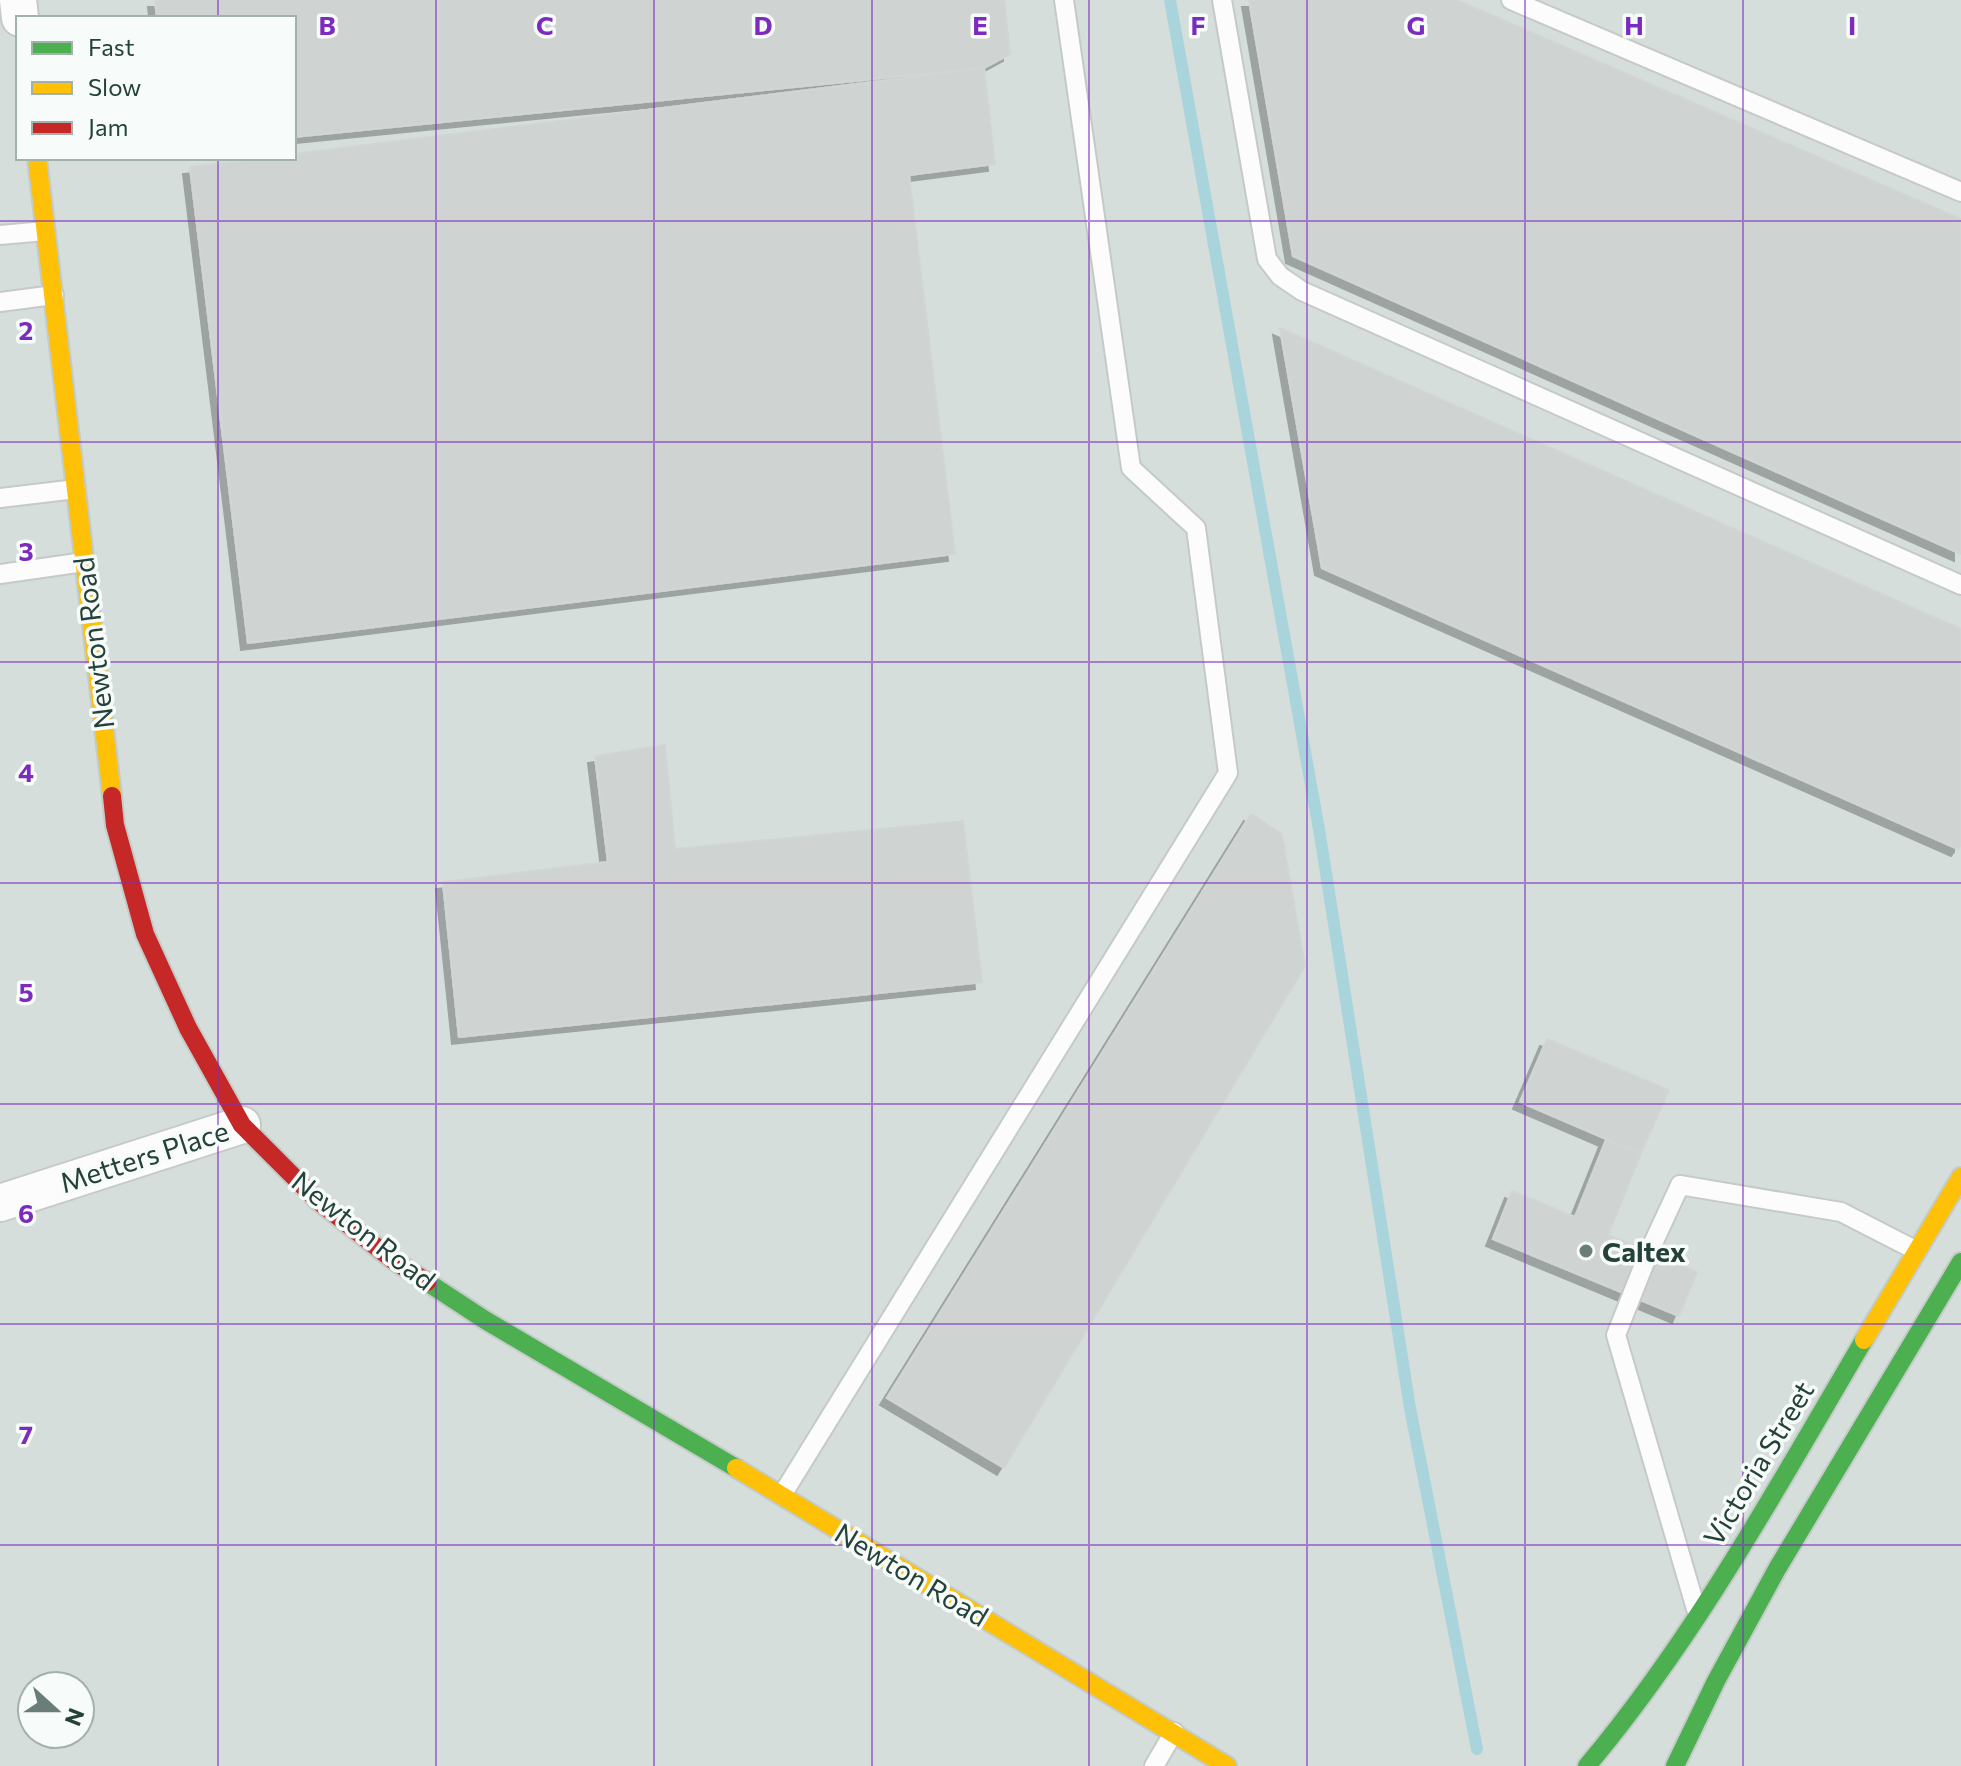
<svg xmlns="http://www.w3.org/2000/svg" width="1961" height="1766" font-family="Commissioner,sans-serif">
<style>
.built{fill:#d6dedb;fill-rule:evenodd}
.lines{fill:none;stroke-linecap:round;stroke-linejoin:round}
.stream{stroke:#a9d4db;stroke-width:12}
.building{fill:#cfd4d2;stroke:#d1d6d4;stroke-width:2;filter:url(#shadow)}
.lane-casing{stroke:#c5cac8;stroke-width:22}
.street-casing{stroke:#c5cac8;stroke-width:40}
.fast-casing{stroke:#c3cbc8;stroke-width:22}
.slow-casing{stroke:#c3cbc8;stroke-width:22}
.jam-casing{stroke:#c3cbc8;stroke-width:22}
.lane{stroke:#fcfcfc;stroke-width:18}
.street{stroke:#fcfcfc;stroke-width:36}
.fast{stroke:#4caf50;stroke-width:18}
.slow{stroke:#ffc107;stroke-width:18}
.jam{stroke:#c62828;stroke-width:18}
.grid{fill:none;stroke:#7b2cbf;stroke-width:2;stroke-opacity:0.55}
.poi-dot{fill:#697e78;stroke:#f7fbf9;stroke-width:3}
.labels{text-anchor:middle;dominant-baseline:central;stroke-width:7;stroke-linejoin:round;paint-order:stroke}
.street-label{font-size:28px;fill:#24423a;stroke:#f7fbf9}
.poi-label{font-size:28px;font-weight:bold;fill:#24423a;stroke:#f7fbf9;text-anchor:start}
.grid-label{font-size:26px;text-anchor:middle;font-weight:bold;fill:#7b2cbf;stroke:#f7fbf9;stroke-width:7;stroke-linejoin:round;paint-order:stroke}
</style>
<defs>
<filter id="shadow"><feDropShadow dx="-7" dy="7" stdDeviation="0" flood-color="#0004"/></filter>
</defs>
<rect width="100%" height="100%" fill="#e8edeb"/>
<!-- built -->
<path class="built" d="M0,0h1961v1766h-1961zM18,18h276v140h-276zM32,1686h48v48h-48z"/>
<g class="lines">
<!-- stream -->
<path class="stream" d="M1170,0l150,835 90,573 67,341"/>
</g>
<!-- building -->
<path class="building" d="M155,0h849l6,54 -26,14 -690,69v-119h-137z
M1249,0h208l504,219v335l-668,-298z
M984,68l11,96 -86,11 46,379 -707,89 -58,-476 75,-9h29v-4z
M1280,328l681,301v216l-3,4 -636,-281z
M665,745l10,104 288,-28 19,161 -523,55 -16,-155 165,-20 -13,-106z
M1251,814l31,20 23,132 -301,502 -117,-70z
M1547,1039l122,51 -28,64 -121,-52z
M1606,1140l35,14 -33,81 89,37 -18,44 -186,-77 19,-48 63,26z"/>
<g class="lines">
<!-- lane casing -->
<g class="lane-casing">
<path id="lane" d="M1222,0l45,259 13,17 22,15 659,294
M1511,0l450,192
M0,235l45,-4
M0,302l54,-7
M0,498l76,-9
M0,574l84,-12
M782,1495l446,-722 -32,-245 -65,-60 -67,-468
M1696,1609l-80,-274 33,-83 31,-67 161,27 76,39
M1154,1766l20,-34"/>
</g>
<!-- street casing -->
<g class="street-casing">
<path id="street" d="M18,0l2,18
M0,1203l242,-78"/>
</g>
<!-- fast casing -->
<g class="fast-casing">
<path id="fast" d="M427,1282l58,38 251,148
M1587,1766c109,-130 191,-280 277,-426
M1675,1766l41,-85 61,-112 184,-307"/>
</g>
<!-- slow casing -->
<g class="slow-casing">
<path id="slow" d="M37,158l75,638
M1864,1340l97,-163
M736,1468l491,298"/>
</g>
<!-- jam casing -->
<g class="jam-casing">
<path id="jam" d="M112,796l3,29 30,109 43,94 54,97 75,75 76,60 34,22"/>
</g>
<!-- lane -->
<use href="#lane" class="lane"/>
<!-- street -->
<use href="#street" class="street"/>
<!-- fast -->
<use href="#fast" class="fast"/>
<!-- slow -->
<use href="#slow" class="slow"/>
<!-- jam -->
<use href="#jam" class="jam"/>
</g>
<!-- grid -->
<path class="grid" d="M218,0v18M436,0v1766M654,0v1766M872,0v1766M1089,0v1766M1307,0v1766M1525,0v1766M1743,0v1766M218,158v1608M0,221h1961M0,442h1961M0,662h1961M0,883h1961M0,1104h1961M0,1324h1961M0,1545h1961"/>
<!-- markers -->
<circle class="poi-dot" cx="1586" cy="1251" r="8"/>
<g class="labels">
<!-- street labels -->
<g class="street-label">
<text transform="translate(93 643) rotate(-97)">Newton Road</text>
<text transform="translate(144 1156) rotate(-18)">Metters Place</text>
<text transform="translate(364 1230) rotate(38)">Newton Road</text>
<text transform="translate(1758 1463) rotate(-59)">Victoria Street</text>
<text transform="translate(912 1574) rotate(31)">Newton Road</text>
</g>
<!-- poi labels -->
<g class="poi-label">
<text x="1602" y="1251">Caltex</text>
</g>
</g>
<g class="grid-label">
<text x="327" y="35">B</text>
<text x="545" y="35">C</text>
<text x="763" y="35">D</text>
<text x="980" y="35">E</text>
<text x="1198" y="35">F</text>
<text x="1416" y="35">G</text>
<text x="1634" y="35">H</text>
<text x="1852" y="35">I</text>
<text x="26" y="340">2</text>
<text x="26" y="561">3</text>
<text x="26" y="782">4</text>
<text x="26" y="1002">5</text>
<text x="26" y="1223">6</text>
<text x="26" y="1444">7</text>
</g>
<!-- legend -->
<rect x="16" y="16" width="280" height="144" fill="#f7fbf9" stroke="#a3b1ad" stroke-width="2"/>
<rect x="32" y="42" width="40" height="12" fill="#4caf50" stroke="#a3b1ad" stroke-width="2"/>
<text x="88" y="56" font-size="24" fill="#24423a">Fast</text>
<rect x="32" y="82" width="40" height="12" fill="#ffc107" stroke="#a3b1ad" stroke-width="2"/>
<text x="88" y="96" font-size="24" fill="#24423a">Slow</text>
<rect x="32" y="122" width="40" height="12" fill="#c62828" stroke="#a3b1ad" stroke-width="2"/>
<text x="88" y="136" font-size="24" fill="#24423a">Jam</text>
<!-- north arrow -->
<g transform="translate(56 1710) rotate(111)"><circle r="38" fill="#f7fbf9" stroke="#a3b1ad" stroke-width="2"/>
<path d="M0-6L14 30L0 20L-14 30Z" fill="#697e78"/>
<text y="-12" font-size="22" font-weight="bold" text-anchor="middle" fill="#24423a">N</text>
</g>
</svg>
